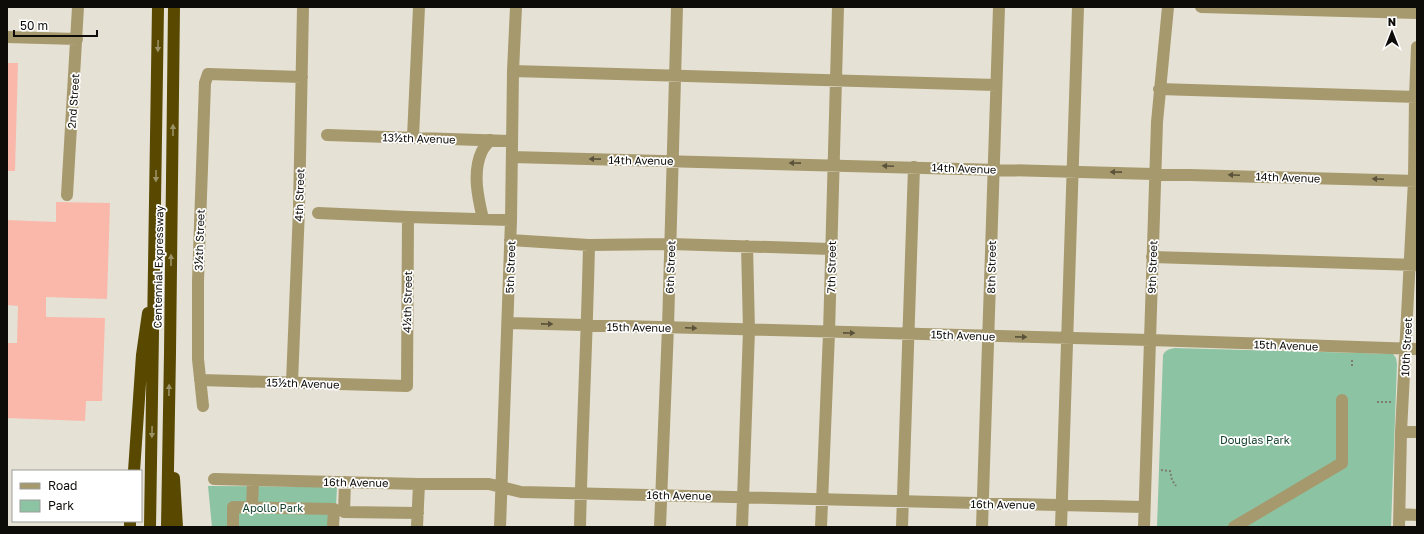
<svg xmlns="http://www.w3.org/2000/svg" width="1424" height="534" font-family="'Golos Text',sans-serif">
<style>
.green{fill:#8cc3a2}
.building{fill:#fab8ab}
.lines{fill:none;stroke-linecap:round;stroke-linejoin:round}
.path{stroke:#7f7c74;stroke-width:2;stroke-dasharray:2 2;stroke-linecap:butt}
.minor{stroke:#a6996d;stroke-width:12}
.highway{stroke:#584800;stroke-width:12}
.oneway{fill:#9b9166}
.oneway2{fill:#5a523a}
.labels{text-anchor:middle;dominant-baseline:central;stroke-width:3.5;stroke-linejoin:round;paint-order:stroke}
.street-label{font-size:11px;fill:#0d0c08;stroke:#fff}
.park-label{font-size:11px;fill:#0f3e27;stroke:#fff}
</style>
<rect width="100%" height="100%" fill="#e6e1d5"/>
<!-- green -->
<path class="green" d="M1175,348l218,6 3,4 1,6 -6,163h-234l6,-172c3,-6 7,-6 12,-7z
M208,486l129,1 -2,40h-123z"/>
<!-- building -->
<path class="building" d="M7,63h11l-3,108h-8z
M56,202l54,1 -3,96 -61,-2v20l59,1 -3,83h-16l-1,20 -78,-3v-75h10l1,-37 -11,-1v-85l49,2z"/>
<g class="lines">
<!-- path -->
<path class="path" d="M1352,366v-8
M1377,402h15
M1161,470l9,1 2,9 4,6"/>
<!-- minor -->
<path class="minor" d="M1201,7l216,6
M7,37l70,2
M513,71l483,14
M1159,89l258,8
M327,135l185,6
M413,137l6,-130
M512,157l905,24
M67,195l11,-188
M318,213l90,4 103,3
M483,219c-5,-21 -11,-47 -1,-68 2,-4 5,-7 8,-11
M510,240l79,5 82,-1 160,5
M1152,257l265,8
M508,323l642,17 267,9
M200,380l207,6 1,-169
M292,383l7,-174 4,-202
M203,406l-5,-47v-78l7,-198 3,-9 94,3
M1401,432h16
M214,479l205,5h70l32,8 623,15
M345,482l-1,30 74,1
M252,507l1,-27
M1400,514l17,1
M233,527v-20l101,2 -1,18
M417,527l2,-43
M500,527l11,-307 2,-149 3,-64
M580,527c2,-94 7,-188 9,-282
M660,527l8,-200 9,-320
M742,527l7,-197 -2,-84
M821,527l8,-194 9,-326
M902,527l12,-360
M982,527l17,-520
M1061,527l17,-520
M1144,527l13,-405 11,-115
M1234,527l108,-64v-63
M1399,527l2,-95 13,-252 1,-83 2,-50"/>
<!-- highway -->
<path class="highway" d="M134,471l8,-116 6,-42
M174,478l3,49
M130,527v-6
M150,527l8,-520
M167,527l3,-174 4,-346"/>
</g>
<!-- one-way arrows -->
<defs><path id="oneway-solid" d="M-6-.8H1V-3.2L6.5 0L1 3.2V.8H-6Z"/></defs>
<g class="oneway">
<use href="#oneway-solid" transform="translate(158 46) rotate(91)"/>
<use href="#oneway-solid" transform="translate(173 130) rotate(-90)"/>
<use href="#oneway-solid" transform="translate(156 176) rotate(91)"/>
<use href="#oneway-solid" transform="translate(171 260) rotate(-90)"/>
<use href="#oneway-solid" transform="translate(169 390) rotate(-89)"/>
<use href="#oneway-solid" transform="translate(152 432) rotate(91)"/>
</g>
<g class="oneway2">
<use href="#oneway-solid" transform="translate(595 159) rotate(-179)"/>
<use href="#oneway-solid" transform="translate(795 163) rotate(-179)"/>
<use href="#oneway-solid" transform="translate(888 166) rotate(-178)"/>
<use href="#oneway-solid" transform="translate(1116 172) rotate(-179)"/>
<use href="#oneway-solid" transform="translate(1234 175) rotate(-178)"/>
<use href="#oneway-solid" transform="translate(1378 179) rotate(-178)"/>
<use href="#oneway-solid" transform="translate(547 324) rotate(1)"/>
<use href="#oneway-solid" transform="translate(691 328) rotate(2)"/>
<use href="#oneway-solid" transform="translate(849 333) rotate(1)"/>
<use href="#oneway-solid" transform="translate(1021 337) rotate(1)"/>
</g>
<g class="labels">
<!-- street labels -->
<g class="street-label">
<text transform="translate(73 101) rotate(-86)">2nd Street</text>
<text transform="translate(419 138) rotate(2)">13½th Avenue</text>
<text transform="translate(641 160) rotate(1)">14th Avenue</text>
<text transform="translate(964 168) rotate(2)">14th Avenue</text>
<text transform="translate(1288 177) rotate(2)">14th Avenue</text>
<text transform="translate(299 195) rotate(-88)">4th Street</text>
<text transform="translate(199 240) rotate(-88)">3½th Street</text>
<text transform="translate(158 267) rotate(-89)">Centennial Expressway</text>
<text transform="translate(510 267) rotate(-88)">5th Street</text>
<text transform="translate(670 267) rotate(-88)">6th Street</text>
<text transform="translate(831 267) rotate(-89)">7th Street</text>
<text transform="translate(991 267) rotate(-89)">8th Street</text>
<text transform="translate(1152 267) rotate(-88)">9th Street</text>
<text transform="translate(407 302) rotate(-89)">4½th Street</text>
<text transform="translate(639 327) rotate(1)">15th Avenue</text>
<text transform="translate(963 335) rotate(2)">15th Avenue</text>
<text transform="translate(1286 345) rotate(2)">15th Avenue</text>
<text transform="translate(1406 347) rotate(-87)">10th Street</text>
<text transform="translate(303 383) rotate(2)">15½th Avenue</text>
<text transform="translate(356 482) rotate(1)">16th Avenue</text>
<text transform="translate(679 495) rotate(1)">16th Avenue</text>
<text transform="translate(1003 504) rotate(1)">16th Avenue</text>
</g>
<!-- park labels -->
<g class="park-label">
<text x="1255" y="439">Douglas Park</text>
<text x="273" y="507">Apollo Park</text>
</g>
</g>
<!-- border -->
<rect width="1424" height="534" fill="none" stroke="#0d0c08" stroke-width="16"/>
<!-- legend -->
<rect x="12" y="470" width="130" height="52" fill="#ffffff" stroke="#9e9e9c"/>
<rect x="20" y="483" width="20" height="6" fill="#a6996d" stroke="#9e9e9c"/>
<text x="48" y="490" font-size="12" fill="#0d0c08">Road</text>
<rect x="20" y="500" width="20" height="12" fill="#8cc3a2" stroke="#9e9e9c"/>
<text x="48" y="510" font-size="12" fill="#0d0c08">Park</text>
<!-- north arrow -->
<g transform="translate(1392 32)" stroke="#ffffff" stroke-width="3" paint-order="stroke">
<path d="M0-3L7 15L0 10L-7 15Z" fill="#0d0c08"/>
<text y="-6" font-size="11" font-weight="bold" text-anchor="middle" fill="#0d0c08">N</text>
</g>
<!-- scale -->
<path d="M14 30v6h83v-6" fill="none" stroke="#0d0c08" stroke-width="2"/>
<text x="20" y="30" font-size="12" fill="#0d0c08" stroke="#ffffff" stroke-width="3" paint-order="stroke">50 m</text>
</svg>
